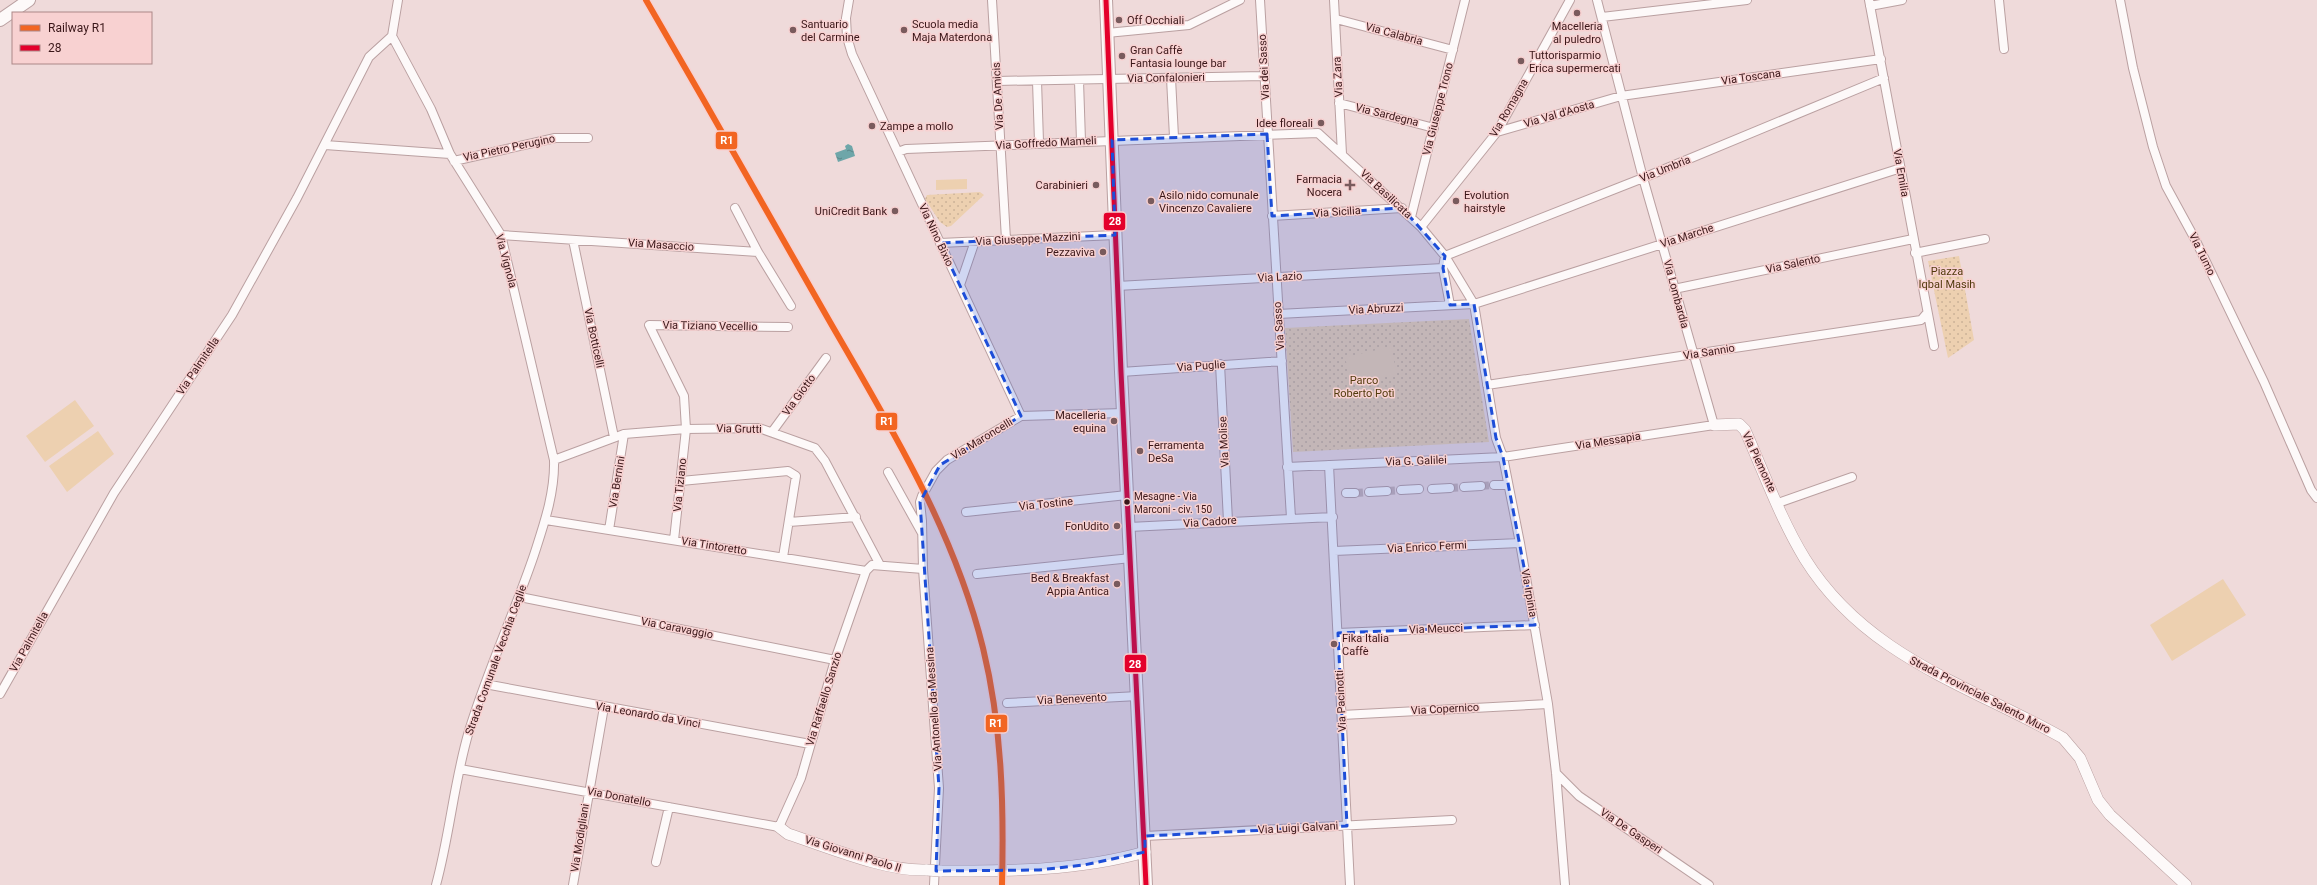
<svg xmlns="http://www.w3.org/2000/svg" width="2317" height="885" font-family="Roboto,sans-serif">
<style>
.grass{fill:url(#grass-dots)}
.pitch{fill:#edd0b0}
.water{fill:url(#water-ripples)}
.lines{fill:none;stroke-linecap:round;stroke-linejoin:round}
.minor-tunnel{stroke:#cbb3b3;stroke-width:8;stroke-dasharray:8 4;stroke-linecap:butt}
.minor-casing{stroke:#baa0a1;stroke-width:10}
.tertiary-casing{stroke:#baa0a1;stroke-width:12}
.secondary-casing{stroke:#baa0a1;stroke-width:14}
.minor{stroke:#fdf9f9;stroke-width:8}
.tertiary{stroke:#fdf9f9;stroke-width:11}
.secondary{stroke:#fdf9f9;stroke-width:12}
.tertiary-bridge-casing{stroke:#baa0a1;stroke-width:12;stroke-linecap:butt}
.tertiary-bridge{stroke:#fdf9f9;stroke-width:11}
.bus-1-casing{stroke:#f8d1d1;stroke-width:8}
.bus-1{stroke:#e4002b;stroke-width:5}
.rail-1-casing{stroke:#f8d1d1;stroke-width:9}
.rail-1{stroke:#f26522;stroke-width:6}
.marked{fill:#1d4ed8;fill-opacity:0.2;stroke:#1d4ed8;stroke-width:3;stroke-dasharray:8 5;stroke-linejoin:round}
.poi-dot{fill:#795b5d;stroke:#f8d1d1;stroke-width:1.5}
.bus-dot{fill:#3a1719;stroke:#f8d1d1;stroke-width:1.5}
.labels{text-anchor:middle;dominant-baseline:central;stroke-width:3;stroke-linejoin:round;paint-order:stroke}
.bus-label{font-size:10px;fill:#3a1719;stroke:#f8d1d1;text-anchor:start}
.poi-label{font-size:11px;fill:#3a1719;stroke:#f8d1d1;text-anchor:start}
.street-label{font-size:11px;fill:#3a1719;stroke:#f8d1d1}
.park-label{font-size:11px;fill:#523b0d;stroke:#f8d1d1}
.line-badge{stroke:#f8d1d1;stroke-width:1.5}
.badge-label{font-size:11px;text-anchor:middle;font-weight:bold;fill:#fff}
</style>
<defs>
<pattern id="grass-dots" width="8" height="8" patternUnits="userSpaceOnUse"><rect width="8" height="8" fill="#edd0b0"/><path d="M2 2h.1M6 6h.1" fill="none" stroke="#ccb297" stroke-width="1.8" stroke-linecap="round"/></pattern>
<pattern id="water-ripples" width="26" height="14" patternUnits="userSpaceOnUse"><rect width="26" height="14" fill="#6ea6a9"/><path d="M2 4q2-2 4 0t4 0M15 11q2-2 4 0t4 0" fill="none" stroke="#5b8689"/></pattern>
</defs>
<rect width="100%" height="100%" fill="#efdada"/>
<!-- grass -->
<path class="grass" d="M980,192l4,3 -33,31 -4,1 -7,-5 -15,-23 2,-4z
M1959,256l15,84 -26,18 -20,-97z
M1469,319l20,123 -196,10 -8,-124z"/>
<!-- pitch -->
<path class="pitch" d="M967,179v10l-31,1v-10z
M1391,347l6,27 -46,10 -6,-27z
M75,400l19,26 -49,36 -19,-26z
M98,431l16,23 -47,38 -18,-26z
M2223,579l23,36 -74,46 -22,-36z"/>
<!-- water -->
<path class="water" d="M848,144l4,2 3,10 -17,6 -3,-9 11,-4 -1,-3z"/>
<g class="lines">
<!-- minor-tunnel -->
<path class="minor-tunnel" d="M1481,486l13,-1
M1450,488l14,-1
M1387,491l14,-1
M1355,493l14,-1"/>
<!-- minor casing -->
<g class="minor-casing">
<path id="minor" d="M849,0l-3,18 1,19 5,17 169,362
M992,0l14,239
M1260,0l31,518
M1334,0l8,154
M1869,0l65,346
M1999,0l5,49
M2120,0l13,68 20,79 13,39 30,55 68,141 47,108 6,8
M1870,6l32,-6
M1602,17l145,-17
M1336,19l117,31
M1107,33l82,-8 51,-25
M392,36l39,73 19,45 51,81 53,225c1,33 -10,64 -20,95 -20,59 -47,116 -65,176 -15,50 -19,103 -33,154
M392,36l6,-36
M1171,78l3,59
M997,81l267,-5
M1037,81l2,61
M1079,81l2,60
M1339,103l95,25
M1497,132l124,-36 260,-37
M325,145l125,9
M898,152l8,-3 412,-16 103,94 24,29 29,48 22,134 7,19 17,86 28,161 8,69 9,112
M454,161l101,-23h33
M735,208l23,44
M1272,216l130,-8
M1411,217l54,-217
M1421,227l76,-95 73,-132
M501,235l257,17 33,54
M573,240l41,197
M940,243l175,-8
M1915,253l70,-14
M960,285l15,-44
M1117,286l326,-18
M1674,289l239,-50
M1450,305l-7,-37 2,-12 198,-78 241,-100
M1278,314l196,-10 427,-136
M1220,364l8,157
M1121,372l161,-11
M1487,385l434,-65 6,-7
M772,432l54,-74
M554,460l70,-26 62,-5 73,-1 56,20 10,13 55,104
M1329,465l21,420
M1287,467l216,-10 211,-32 -71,-247 -46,-178
M888,472l34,61
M681,481l107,-10 8,5 -13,81
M1494,485h14
M1464,487l17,-1
M1432,489l18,-1
M1401,490l18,-1
M1369,492l18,-1
M1346,493h9
M1778,503l74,-26
M966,512l161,-17
M546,520l320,51
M789,522l67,-5
M1129,527l204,-10
M609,530l15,-96
M674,540l12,-111 -2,-33 -35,-71 139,2
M1334,551l186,-8
M977,574l154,-16
M520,597l315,63
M1338,633l197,-8
M485,684l325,60
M0,694l114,-201 118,-178 65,-117 72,-141 23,-21
M1007,703l131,-7
M1342,715l206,-11
M460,769l319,58 22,-49 34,-118 31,-89 6,-6 51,4
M1556,773l23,23 130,89
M1145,836l307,-16
M656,862l13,-55
M573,885l31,-178
M934,885l5,-97 -16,-219 -1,-48 -2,-19 2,-6 14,-25 11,-11 74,-44 102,-3"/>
</g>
<!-- tertiary casing -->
<g class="tertiary-casing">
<path id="tertiary" d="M1714,425l25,-1 6,6c19,43 36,90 60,129 61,98 164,126 258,179l17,20 18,42 12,15 76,70
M779,827l9,7c40,13 99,38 139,36
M940,871c70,0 138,0 205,-19"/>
</g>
<!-- secondary casing -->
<g class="secondary-casing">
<path id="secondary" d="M1106,0l15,372 25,513
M0,20l29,-20"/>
</g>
<!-- minor -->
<use href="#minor" class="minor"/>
<!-- tertiary -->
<use href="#tertiary" class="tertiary"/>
<!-- secondary -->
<use href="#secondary" class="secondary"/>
<!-- tertiary-bridge casing -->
<g class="tertiary-bridge-casing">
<path id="tertiary-bridge" d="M927,870l13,1"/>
</g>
<!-- tertiary-bridge -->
<use href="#tertiary-bridge" class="tertiary-bridge"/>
<!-- bus-1 casing -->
<g class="bus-1-casing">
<path id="bus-1" d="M1106,0l15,372 25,513"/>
</g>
<!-- bus-1 -->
<use href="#bus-1" class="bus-1"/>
<!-- rail-1 casing -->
<g class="rail-1-casing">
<path id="rail-1" d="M646,0c62,107 123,215 184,322 60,104 124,208 153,326 19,78 21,157 19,237"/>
</g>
<!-- rail-1 -->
<use href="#rail-1" class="rail-1"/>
</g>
<!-- marked area -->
<path class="marked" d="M1267,134l5,82 130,-8 43,48 -2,12 7,37 24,-1 22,134 7,19 32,168 -197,8 9,193 -202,10v16l-61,13 -45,5 -103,1 3,-83 -19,-286 20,-37 81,-49 -81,-173 175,-8 -3,-95z"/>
<!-- markers -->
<g class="poi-dot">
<circle cx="1577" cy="13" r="4"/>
<circle cx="1119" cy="20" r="4"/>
<circle cx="793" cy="30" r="4"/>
<circle cx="904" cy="30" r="4"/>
<circle cx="1122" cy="56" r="4"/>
<circle cx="1521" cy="61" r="4"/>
<circle cx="1321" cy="123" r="4"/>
<circle cx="872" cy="126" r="4"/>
<circle cx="1096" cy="185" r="4"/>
<path d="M1348 179h4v4h4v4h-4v4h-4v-4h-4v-4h4z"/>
<circle cx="1151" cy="201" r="4"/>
<circle cx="1456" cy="201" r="4"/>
<circle cx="895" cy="211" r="4"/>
<circle cx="1103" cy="252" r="4"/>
<circle cx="1114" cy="421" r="4"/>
<circle cx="1140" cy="451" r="4"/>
<circle cx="1117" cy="526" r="4"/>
<circle cx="1117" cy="584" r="4"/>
<circle cx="1334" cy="644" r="4"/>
</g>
<circle class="bus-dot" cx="1127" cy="502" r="3.5"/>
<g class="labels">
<!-- bus labels -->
<g class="bus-label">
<text x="1134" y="496">Mesagne - Via<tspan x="1134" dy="13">Marconi - civ. 150</tspan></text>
</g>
<!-- poi labels -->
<g class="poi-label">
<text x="1127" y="20">Off Occhiali</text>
<text x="801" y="24">Santuario<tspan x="801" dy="13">del Carmine</tspan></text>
<text x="912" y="24">Scuola media<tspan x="912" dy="13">Maja Materdona</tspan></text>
<text x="1577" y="26" text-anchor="middle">Macelleria<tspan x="1577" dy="13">al puledro</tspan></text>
<text x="1130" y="50">Gran Caffè<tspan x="1130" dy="13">Fantasia lounge bar</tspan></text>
<text x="1529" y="55">Tuttorisparmio<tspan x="1529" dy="13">Erica supermercati</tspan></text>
<text x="1313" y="123" text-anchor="end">Idee floreali</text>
<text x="880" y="126">Zampe a mollo</text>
<text x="1342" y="179" text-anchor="end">Farmacia<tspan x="1342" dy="13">Nocera</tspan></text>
<text x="1088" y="185" text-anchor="end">Carabinieri</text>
<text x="1159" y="195">Asilo nido comunale<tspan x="1159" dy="13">Vincenzo Cavaliere</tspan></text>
<text x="1464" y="195">Evolution<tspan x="1464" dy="13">hairstyle</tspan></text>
<text x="887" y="211" text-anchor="end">UniCredit Bank</text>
<text x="1095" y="252" text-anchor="end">Pezzaviva</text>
<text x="1106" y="415" text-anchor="end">Macelleria<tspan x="1106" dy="13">equina</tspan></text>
<text x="1148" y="445">Ferramenta<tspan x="1148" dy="13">DeSa</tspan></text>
<text x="1109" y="526" text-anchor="end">FonUdito</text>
<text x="1109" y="578" text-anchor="end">Bed &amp; Breakfast<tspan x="1109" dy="13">Appia Antica</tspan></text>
<text x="1342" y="638">Fika Italia<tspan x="1342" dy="13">Caffè</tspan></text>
</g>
<!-- street labels -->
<g class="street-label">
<text transform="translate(1394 34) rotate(15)">Via Calabria</text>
<text transform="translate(1264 67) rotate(-93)">Via dei Sasso</text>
<text transform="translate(1338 77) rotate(-93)">Via Zara</text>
<text transform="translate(1751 77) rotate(-8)">Via Toscana</text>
<text transform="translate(1166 78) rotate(-1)">Via Confalonieri</text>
<text transform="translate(998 96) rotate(-93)">Via De Amicis</text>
<text transform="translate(1509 108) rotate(-60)">Via Romagna</text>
<text transform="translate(1438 109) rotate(-76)">Via Giuseppe Trono</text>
<text transform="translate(1559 114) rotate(-16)">Via Val d'Aosta</text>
<text transform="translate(1387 115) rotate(14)">Via Sardegna</text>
<text transform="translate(1046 143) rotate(-3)">Via Goffredo Mameli</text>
<text transform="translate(509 148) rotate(-12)">Via Pietro Perugino</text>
<text transform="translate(1665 169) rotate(-22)">Via Umbria</text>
<text transform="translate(1901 173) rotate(80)">Via Emilia</text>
<text transform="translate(1386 194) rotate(43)">Via Basilicata</text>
<text transform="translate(1337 212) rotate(-4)">Via Sicilia</text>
<text transform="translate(936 235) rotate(65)">Via Nino Bixio</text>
<text transform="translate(1687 236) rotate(-18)">Via Marche</text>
<text transform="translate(1028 239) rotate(-3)">Via Giuseppe Mazzini</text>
<text transform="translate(661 245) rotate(4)">Via Masaccio</text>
<text transform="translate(2202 254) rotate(64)">Via Tumo</text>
<text transform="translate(506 261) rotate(75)">Via Vignola</text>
<text transform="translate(1793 264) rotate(-12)">Via Salento</text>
<text transform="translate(1280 277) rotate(-3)">Via Lazio</text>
<text transform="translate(1676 294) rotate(75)">Via Lombardia</text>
<text transform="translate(1376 309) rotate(-3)">Via Abruzzi</text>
<text transform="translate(710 326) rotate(1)">Via Tiziano Vecellio</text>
<text transform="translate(1279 326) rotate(-94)">Via Sasso</text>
<text transform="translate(594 338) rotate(78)">Via Botticelli</text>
<text transform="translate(1709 352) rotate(-9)">Via Sannio</text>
<text transform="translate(198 366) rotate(-56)">Via Palmitella</text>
<text transform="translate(1201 366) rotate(-4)">Via Puglie</text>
<text transform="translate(799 395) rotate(-54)">Via Giotto</text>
<text transform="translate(739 429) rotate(1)">Via Grutti</text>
<text transform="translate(982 439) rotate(-31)">Via Maroncelli</text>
<text transform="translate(1608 441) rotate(-9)">Via Messapia</text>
<text transform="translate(1224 442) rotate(-93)">Via Molise</text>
<text transform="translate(1416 461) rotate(-2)">Via G. Galilei</text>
<text transform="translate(1759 462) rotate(65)">Via Piemonte</text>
<text transform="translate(617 482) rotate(-81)">Via Bernini</text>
<text transform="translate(680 485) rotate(-84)">Via Tiziano</text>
<text transform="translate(1046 504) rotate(-6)">Via Tostine</text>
<text transform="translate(1210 522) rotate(-4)">Via Cadore</text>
<text transform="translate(714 546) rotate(9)">Via Tintoretto</text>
<text transform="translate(1427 547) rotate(-3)">Via Enrico Fermi</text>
<text transform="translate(1529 593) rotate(80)">Via Irpinia</text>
<text transform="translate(677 628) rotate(11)">Via Caravaggio</text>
<text transform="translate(1436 629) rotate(-2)">Via Meucci</text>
<text transform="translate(29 642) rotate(-61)">Via Palmitella</text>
<text transform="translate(496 660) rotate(-70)">Strada Comunale Vecchia Ceglie</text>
<text transform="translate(1980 695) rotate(27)">Strada Provinciale Salento Muro</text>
<text transform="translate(824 699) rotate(-73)">Via Raffaello Sanzio</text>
<text transform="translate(1072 699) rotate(-3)">Via Benevento</text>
<text transform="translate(1341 701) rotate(-93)">Via Pacinotti</text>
<text transform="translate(934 709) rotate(-94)">Via Antonello da Messina</text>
<text transform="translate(1445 709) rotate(-3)">Via Copernico</text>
<text transform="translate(648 715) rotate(10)">Via Leonardo da Vinci</text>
<text transform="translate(619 797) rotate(11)">Via Donatello</text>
<text transform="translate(1298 828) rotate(-3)">Via Luigi Galvani</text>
<text transform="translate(1631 831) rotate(34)">Via De Gasperi</text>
<text transform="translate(580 838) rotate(-81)">Via Modigliani</text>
<text transform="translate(853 854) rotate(17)">Via Giovanni Paolo II</text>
</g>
<!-- park labels -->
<g class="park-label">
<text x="1947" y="271">Piazza<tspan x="1947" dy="13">Iqbal Masih</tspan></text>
<text x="1364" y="380">Parco<tspan x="1364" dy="13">Roberto Potì</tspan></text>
</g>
</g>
<g class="line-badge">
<rect x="715" y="131" width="23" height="19" rx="4" fill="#f26522"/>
<rect x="1103" y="212" width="23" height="19" rx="4" fill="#e4002b"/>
<rect x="875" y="412" width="23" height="19" rx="4" fill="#f26522"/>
<rect x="1124" y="654" width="23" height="19" rx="4" fill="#e4002b"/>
<rect x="985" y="714" width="23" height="19" rx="4" fill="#f26522"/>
</g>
<g class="badge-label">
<text x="727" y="144">R1</text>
<text x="1115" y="225">28</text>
<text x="887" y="425">R1</text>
<text x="1135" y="668">28</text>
<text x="996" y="727">R1</text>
</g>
<!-- legend -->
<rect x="12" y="12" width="140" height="52" fill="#f8d1d1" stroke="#ac8787"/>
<rect x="20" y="25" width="20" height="6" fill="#f26522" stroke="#ac8787"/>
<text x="48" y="32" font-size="12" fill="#3a1719">Railway R1</text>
<rect x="20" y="45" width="20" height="6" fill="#e4002b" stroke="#ac8787"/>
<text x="48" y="52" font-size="12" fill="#3a1719">28</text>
</svg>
